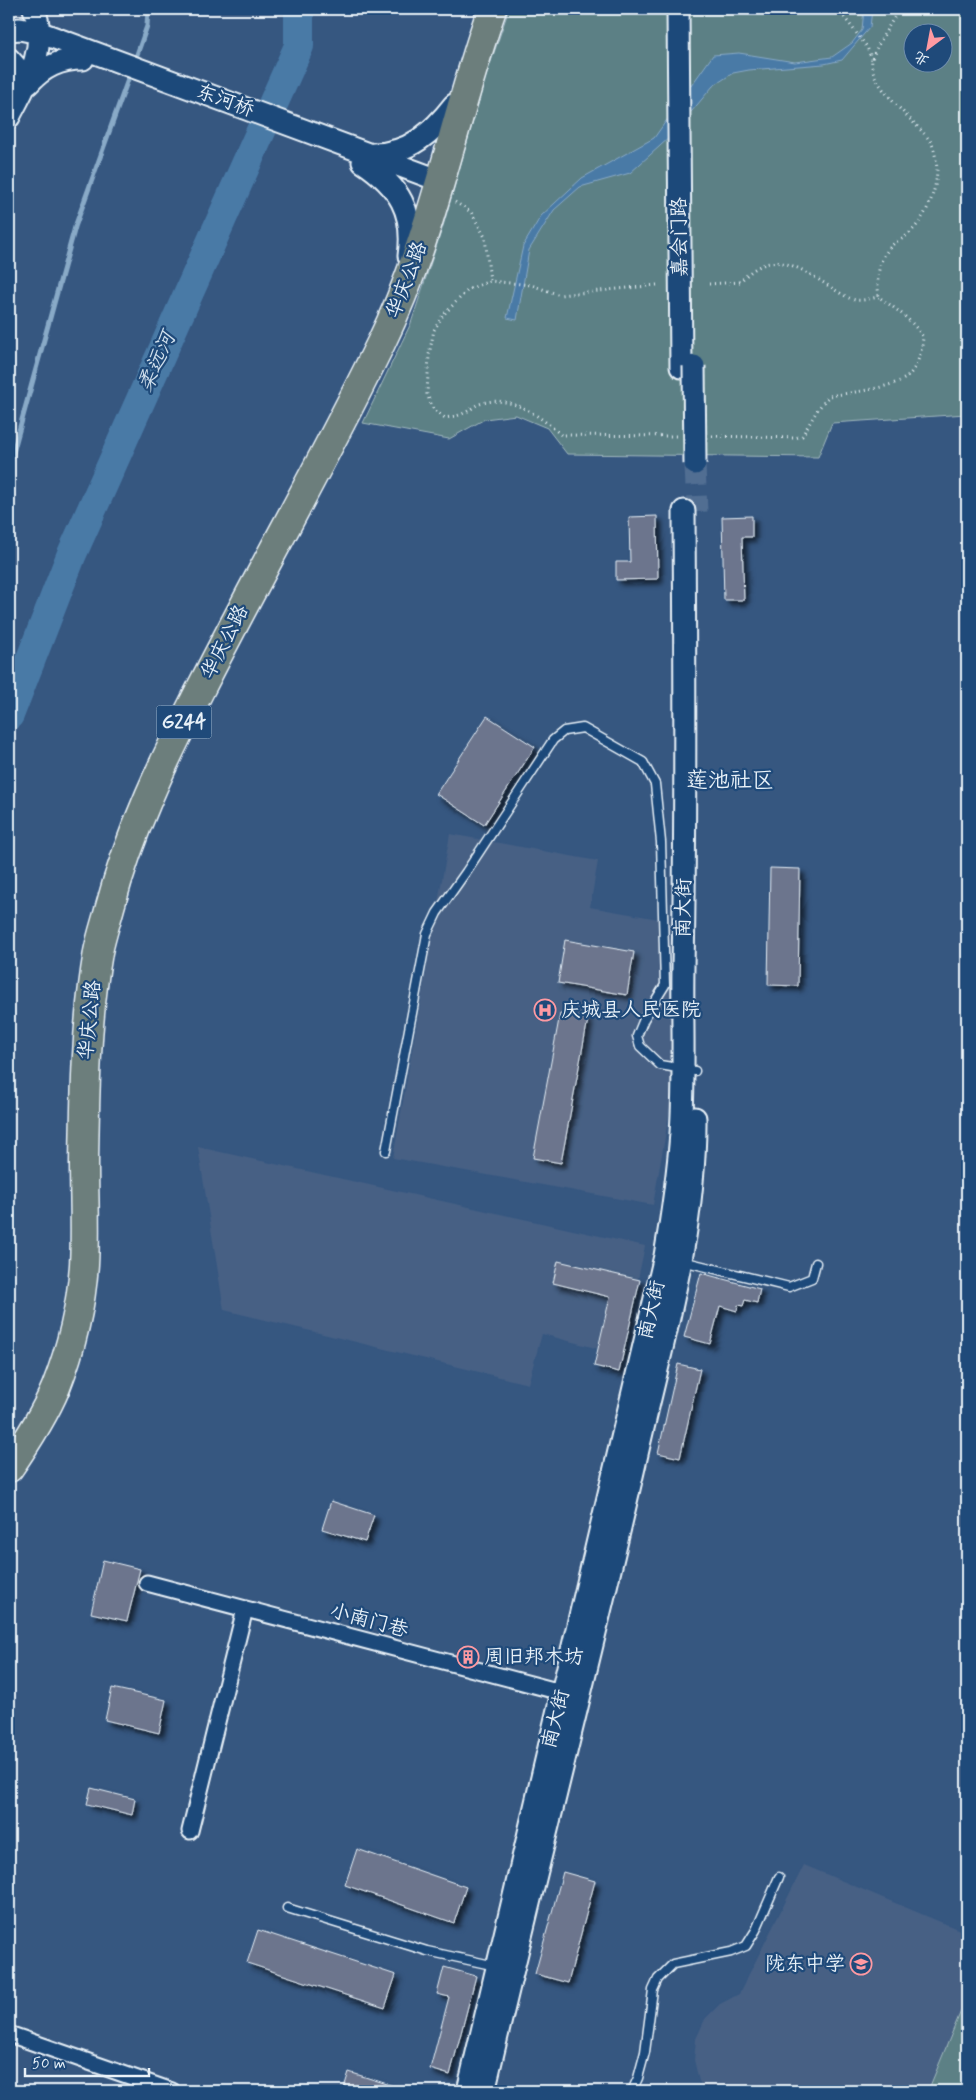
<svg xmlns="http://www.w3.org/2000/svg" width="976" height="2100" font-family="Mynerve,'LXGW WenKai TC',sans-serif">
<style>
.built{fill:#466084}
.green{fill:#5b8085;stroke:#a2b8be;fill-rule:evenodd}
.water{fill:#497aa6;stroke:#89aac7}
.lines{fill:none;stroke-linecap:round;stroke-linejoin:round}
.stream{stroke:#89aac7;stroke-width:5}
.river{stroke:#497aa6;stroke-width:30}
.building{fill:#6c758d;stroke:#e8f1f8;filter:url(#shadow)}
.secondary-tunnel{stroke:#516e92;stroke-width:21;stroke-dasharray:21 11;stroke-linecap:butt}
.lane-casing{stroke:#e8f1f8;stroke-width:11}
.street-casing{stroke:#e8f1f8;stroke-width:19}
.secondary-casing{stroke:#e8f1f8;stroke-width:25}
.highway-casing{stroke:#e8f1f8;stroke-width:31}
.path{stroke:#e8f1f8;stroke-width:3;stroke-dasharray:1 4;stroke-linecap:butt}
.lane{stroke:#1f4a7a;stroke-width:8}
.street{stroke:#1f4a7a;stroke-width:15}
.secondary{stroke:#1f4a7a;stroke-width:21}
.highway{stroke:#6c7e7c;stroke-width:28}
.secondary-bridge-casing{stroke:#e8f1f8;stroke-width:25;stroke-linecap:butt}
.secondary-bridge{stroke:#1f4a7a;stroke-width:21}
.labels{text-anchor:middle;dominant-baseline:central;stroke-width:4.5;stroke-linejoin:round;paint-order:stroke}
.shield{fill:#1f4a7a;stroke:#acbfd2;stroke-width:1}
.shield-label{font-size:19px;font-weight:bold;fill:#e8f1f8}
.street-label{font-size:20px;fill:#e8f1f8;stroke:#1f4a7a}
.poi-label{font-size:20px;fill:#e8f1f8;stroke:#1f4a7a;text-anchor:start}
.water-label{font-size:21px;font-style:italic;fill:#d0dfec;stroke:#1f4a7a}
.quarter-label{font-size:22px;fill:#e8f1f8;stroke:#1f4a7a}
</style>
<defs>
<filter id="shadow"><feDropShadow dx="4.5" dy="4.5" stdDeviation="2.5" flood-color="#0009"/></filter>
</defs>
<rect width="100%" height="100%" fill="#365780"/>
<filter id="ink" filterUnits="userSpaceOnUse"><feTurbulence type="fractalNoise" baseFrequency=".02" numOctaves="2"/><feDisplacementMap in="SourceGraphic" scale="10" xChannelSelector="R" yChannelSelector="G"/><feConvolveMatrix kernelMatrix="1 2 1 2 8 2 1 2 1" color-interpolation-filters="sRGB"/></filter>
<g filter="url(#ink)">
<!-- built -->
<path class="built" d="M450,834l148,27 -8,46 80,14 2,177 -19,107 -260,-47z
M198,1147l447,99 -23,109 -80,-21 -14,50 -304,-74z
M804,1865l163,68v158h-261l-7,-10 -5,-21 2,-21 9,-20 15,-15 19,-10z"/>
<!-- green -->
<path class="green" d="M509,9h458l-1,405 -134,9 -14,34 -251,-3 -20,-26 -31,-13 -31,4 -36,20 -86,-16 48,-100 33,-100 41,-144zM914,32h30v30h-30z
M961,2011l6,3v77h-39z"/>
<!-- water -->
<path class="water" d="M864,9h8l-2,18 -28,33 -18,4 -75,6 -16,3 -20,13 -43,51 -40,36 -50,14 -26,23 -25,40 -12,70 -10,-2 16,-72 18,-30 41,-38 72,-40 59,-83 26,-2 56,9 37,-5 20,-14 10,-13z"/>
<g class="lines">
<!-- stream -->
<path class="stream" d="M134,63l13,-37 1,-17
M9,467l66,-240 56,-156"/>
<!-- river -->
<path class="river" d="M9,715l62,-159 228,-510v-37"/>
</g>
<!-- building -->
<path class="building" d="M657,516l1,63 -42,1v-18h14l-1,-45z
M752,516v21h-10l2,63h-20l-2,-83z
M487,716l48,31 -51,78 -48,-31z
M770,868l30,1 -2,117 -30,-1z
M565,940l69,12 -7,43 -69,-12z
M560,1014l28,5 -27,144 -28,-5z
M558,1261l82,19 -21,92 -25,-6 16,-69 -57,-14z
M701,1273l59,16 -3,14 -12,-3 -2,6 -5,-1 -1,6 -17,-5 -10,38 -26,-7z
M678,1364l22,5 -20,89 -22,-5z
M331,1501l43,14 -9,27 -43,-13z
M103,1560l37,9 -13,52 -36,-8z
M112,1688l54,12 -7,33 -54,-13z
M91,1788l44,11 -3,16 -45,-11z
M357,1849l109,38 -12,36 -109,-38z
M563,1872l32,9 -27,102 -33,-9z
M258,1930l138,45 -11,33 -138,-45z
M444,1967l32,9 -26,99 -20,-6 19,-72 -12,-3z
M349,2072l51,16v3h-57z"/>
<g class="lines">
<!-- secondary-tunnel -->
<path class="secondary-tunnel" d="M695,464l2,48"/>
<!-- lane casing -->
<g class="lane-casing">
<path id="lane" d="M386,1151l41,-217 10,-21 29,-41 87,-132 11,-9 19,-3 60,34 12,22 6,58 4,143 -21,34 -7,17 3,10 20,19 35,6
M682,1261l107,26 23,-9 4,-15
M287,1908l140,43 69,15
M632,2091l6,-13 7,-26 8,-62 5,-11 15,-15 58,-12 15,-6 10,-16 23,-53"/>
</g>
<!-- street casing -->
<g class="street-casing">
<path id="street" d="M147,1583l425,112
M190,1831l55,-222
M9,2034l163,57"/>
</g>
<!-- secondary casing -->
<g class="secondary-casing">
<path id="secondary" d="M678,9l3,358
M9,30l11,-1 24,5 397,147
M9,59l8,9 2,14
M28,84c15,-17 32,-25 55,-25
M9,117c17,-33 40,-69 25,-108
M373,154c36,0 60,-22 81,-49
M363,162c36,24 52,50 46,94
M468,2091l197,-835c7,-41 13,-82 16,-123 4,-56 1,-111 2,-166 3,-152 2,-304 1,-456
M484,2091c49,-210 103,-418 151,-628 25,-113 61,-229 60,-345"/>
</g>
<!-- highway casing -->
<g class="highway-casing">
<path id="highway" d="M9,1468c18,-26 35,-52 47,-81 15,-38 25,-81 28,-122 2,-34 0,-68 0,-102 1,-71 2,-141 14,-211 3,-15 8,-30 12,-45 20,-76 54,-147 90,-217 59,-116 124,-230 181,-347 52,-106 72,-223 111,-334"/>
</g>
<!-- path -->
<path class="path" d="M838,9l29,38 5,13
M455,202l16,10 14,25 5,44
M709,284l31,-2c32,-36 58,-15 92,6 7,4 16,11 24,12 7,1 16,-2 23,-3
M657,285l-97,10 -29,-10 -41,-4 -21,8 -26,26 -9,15 -5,25 -2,39 6,15 12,9c6,-1 13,-2 19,-5 5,-2 9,-6 13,-8 31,-13 62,10 84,30l117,1
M712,436l83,2 7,-2 16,-27 11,-13c18,-3 66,-8 79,-20 10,-10 14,-25 15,-39 -11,-17 -27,-28 -44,-40 -3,-21 -1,-41 17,-55 3,-2 7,-3 10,-6 19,-15 31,-44 31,-68 -1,-7 -2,-19 -6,-26 -14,-20 -63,-56 -59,-82 2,-11 21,-40 27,-51"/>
<!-- lane -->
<use href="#lane" class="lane"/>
<!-- street -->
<use href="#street" class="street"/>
<!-- secondary -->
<use href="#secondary" class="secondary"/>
<!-- highway -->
<use href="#highway" class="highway"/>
<!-- secondary-bridge casing -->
<g class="secondary-bridge-casing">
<path id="secondary-bridge" d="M694,366l1,98"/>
</g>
<!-- secondary-bridge -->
<use href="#secondary-bridge" class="secondary-bridge"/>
</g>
</g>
<!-- icons -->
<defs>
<g id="hospital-ring" transform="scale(1.125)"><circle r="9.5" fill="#1f4a7a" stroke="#ff9aa2" stroke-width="1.5"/><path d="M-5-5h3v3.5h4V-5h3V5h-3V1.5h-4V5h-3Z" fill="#ff9aa2"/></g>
<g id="building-ring" transform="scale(1.125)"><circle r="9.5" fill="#1f4a7a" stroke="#ff9aa2" stroke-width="1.5"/><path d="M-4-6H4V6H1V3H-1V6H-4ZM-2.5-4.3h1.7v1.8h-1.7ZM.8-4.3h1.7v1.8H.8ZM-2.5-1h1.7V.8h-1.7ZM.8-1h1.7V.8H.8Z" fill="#ff9aa2"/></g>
<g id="school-ring" transform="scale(1.125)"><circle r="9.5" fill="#1f4a7a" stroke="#ff9aa2" stroke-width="1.5"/><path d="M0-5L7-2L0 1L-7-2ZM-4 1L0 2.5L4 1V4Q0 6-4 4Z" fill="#ff9aa2"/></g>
</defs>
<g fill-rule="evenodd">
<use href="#hospital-ring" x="545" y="1010"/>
<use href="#building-ring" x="468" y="1657"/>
<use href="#school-ring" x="861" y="1964"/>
</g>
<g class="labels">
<!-- shield labels -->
<rect class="shield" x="156.5" y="705.5" width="55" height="33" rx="4"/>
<g class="shield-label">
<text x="184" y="722">G244</text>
</g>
<!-- street labels -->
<g class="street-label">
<text transform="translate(225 101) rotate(20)">东河桥</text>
<text transform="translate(680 237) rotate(-91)">嘉会门路</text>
<text transform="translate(407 280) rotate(-69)">华庆公路</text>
<text transform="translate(225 642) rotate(-63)">华庆公路</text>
<text transform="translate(684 908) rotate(-89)">南大街</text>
<text transform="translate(90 1020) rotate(-84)">华庆公路</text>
<text transform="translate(652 1310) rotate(-77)">南大街</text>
<text transform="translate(369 1621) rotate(15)">小南门巷</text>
<text transform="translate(556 1719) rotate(-76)">南大街</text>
</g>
<!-- poi labels -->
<g class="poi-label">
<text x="561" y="1010">庆城县人民医院</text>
<text x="484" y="1657">周旧邦木坊</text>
<text x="845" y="1964" text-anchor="end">陇东中学</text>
</g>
<!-- water labels -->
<g class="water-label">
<text transform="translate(157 362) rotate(-66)">柔远河</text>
</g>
<!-- quarter labels -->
<g class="quarter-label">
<text x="730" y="781">莲池社区</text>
</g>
</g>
<!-- margin -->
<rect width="976" height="2100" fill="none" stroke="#1f4a7a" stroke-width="30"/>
<rect x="15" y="15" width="946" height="2070" fill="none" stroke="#e8f1f8" stroke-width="2" filter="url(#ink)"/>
<!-- north arrow -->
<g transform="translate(928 48) rotate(212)"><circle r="24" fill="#1f4a7a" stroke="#6f8dac"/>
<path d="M0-4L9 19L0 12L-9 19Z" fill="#ff9aa2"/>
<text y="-8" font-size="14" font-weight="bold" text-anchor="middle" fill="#e8f1f8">北</text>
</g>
<!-- scale -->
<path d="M25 2068v8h124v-8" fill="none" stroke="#e8f1f8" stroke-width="2.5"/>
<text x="32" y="2068" font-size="15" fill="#e8f1f8" stroke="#1f4a7a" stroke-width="4" paint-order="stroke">50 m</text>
</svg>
